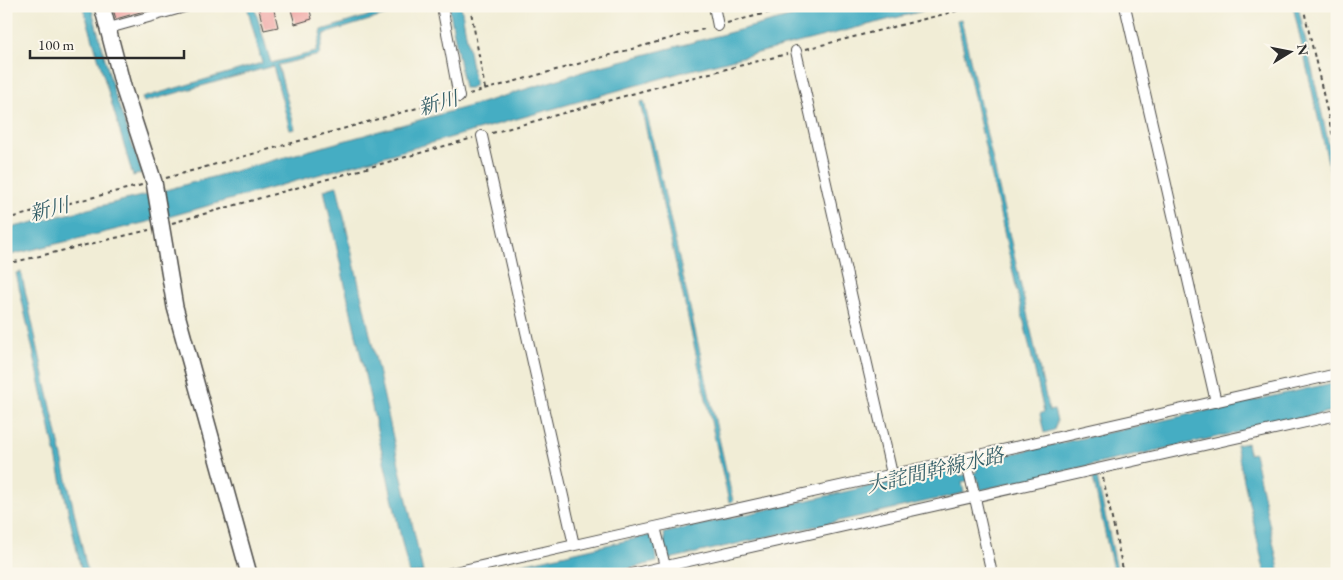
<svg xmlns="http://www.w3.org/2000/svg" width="1343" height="580" font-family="'EB Garamond','Noto Serif JP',serif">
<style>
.water{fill:#44adc3;stroke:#386c77}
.building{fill:#ed9393}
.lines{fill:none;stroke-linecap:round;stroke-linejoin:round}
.street-casing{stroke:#494845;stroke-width:12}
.secondary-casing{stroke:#494845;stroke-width:18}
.path{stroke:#494845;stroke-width:2;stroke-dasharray:4 4;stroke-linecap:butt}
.street{stroke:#fff;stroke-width:10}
.secondary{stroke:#fff;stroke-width:15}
.labels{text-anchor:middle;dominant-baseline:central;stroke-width:4;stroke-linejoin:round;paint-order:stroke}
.water-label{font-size:20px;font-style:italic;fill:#355f68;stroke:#fbf7ec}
</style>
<rect width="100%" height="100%" fill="#fbf7ec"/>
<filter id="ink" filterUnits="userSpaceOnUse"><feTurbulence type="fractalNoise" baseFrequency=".02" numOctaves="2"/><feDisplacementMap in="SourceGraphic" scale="10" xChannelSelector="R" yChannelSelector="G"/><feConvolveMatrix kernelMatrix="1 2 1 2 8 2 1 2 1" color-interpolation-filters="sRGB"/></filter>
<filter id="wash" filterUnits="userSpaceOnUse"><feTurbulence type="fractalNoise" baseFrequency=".0096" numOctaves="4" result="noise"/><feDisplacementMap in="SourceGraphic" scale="20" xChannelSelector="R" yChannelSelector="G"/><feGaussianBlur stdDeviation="1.12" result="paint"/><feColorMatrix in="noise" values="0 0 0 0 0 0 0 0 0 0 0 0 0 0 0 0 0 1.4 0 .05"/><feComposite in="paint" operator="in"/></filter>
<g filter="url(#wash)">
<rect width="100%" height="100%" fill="#f1edd6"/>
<!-- water -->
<path class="water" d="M83,6h8l23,86 28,81 -9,3z
M247,6h7l17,57 45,-11 6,-22 79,-24h14l-91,28 -5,21 -41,10 17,64 -5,1 -17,-64 -129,36 -2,-4 120,-35z
M449,6h12l14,79 -5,3h-6z
M831,6h111l-255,65 -519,146 -162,39v-27l156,-38 319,-88 117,-36z
M1293,6h5l39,176v20z
M961,19l88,392 5,-1 3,11 -3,9 -10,3 -4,-19 4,-2 -87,-392z
M644,101l89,400 -4,1 -89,-400z
M337,186l86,386 -14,2 -85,-384z
M21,272l67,302h-6l-66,-301z
M1337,382v28l-356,80 -3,-12 -16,4 2,11 -295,66 -2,-10 -12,3 2,10 -52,12h-127l173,-39 2,10 12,-3 -1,-9 294,-67 2,10 17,-4 -3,-10z
M1247,443l2,11 5,-1 26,121h-15l-29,-129z
M1093,478h4l21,96h-4z"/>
<g id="blocks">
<!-- building -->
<path class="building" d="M112,6h49l-45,13z
M258,6h15l5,21 -14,3z
M290,6h19l3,13 -17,5z"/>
</g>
</g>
<g filter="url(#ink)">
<use href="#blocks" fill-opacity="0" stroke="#494845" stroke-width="1"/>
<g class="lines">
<!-- street casing -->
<g class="street-casing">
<path id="street" d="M442,6l17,91
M714,6l4,20
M1125,6l91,396
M109,28l79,-22
M796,51l96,423
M482,136l92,409
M966,458l371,-84
M655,527l311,-69 26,116
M446,574l209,-47 12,47
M631,574l706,-159"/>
</g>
<!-- secondary casing -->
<g class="secondary-casing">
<path id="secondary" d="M102,6l22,84 30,92 21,125 74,267"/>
</g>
<!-- path -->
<path class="path" d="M470,6l15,83
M1303,6l34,148
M727,23l68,-17
M806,49l170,-43
M469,94l239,-66
M492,133l190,-53 105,-26
M166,178l284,-79
M6,219l136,-34
M172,223l301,-85
M6,264l143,-34
M1103,478l21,96"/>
<!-- street -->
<use href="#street" class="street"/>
<!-- secondary -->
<use href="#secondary" class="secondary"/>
</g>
</g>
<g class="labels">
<!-- water labels -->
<g class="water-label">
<text transform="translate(438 103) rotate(-16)">新川</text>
<text transform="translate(49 209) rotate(-14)">新川</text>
<text transform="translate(935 470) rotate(-13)">大詫間幹線水路</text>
</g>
</g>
<!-- margin -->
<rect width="1343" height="580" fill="none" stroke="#fbf7ec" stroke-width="25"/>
<!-- north arrow -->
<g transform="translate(1290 52) rotate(80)" stroke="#fbf7ec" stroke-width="4" paint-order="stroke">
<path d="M0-4L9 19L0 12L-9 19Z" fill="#2b2b2b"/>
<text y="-8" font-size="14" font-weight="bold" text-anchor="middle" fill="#2b2b2b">N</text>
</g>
<!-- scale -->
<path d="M30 50v8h154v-8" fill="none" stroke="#2b2b2b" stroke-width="2.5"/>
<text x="38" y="50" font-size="15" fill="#2b2b2b" stroke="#fbf7ec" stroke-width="4" paint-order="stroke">100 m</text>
</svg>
